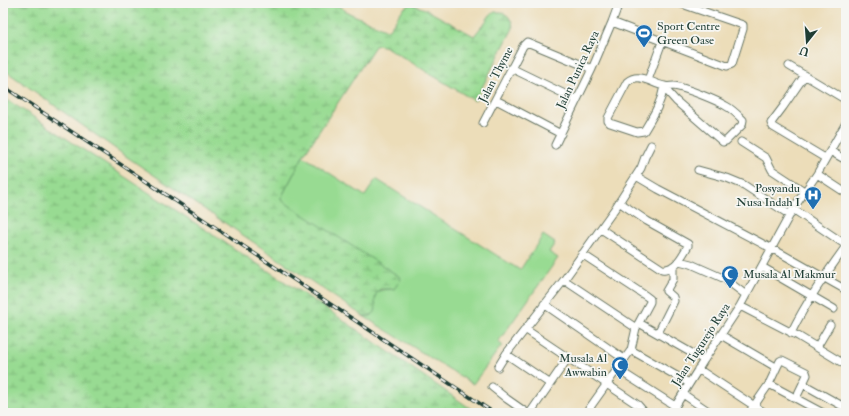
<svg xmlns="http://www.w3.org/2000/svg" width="849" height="416" font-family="'IM FELL Double Pica',serif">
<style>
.grass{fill:#98db92;stroke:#5c8c63}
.wetland{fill:url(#wetland-marsh);stroke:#5c8c63}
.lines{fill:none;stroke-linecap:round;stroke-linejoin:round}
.minor-casing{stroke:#677563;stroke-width:9}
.minor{stroke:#fff;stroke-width:7}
.rail-casing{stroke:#1f3d34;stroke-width:3.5}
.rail{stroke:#f6f6f2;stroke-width:2;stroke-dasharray:6;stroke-linecap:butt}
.labels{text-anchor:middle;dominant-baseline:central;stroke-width:3.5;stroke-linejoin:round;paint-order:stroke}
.poi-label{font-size:12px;fill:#1f3d34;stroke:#f6f6f2;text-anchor:start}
.street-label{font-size:12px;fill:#1f3d34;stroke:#f6f6f2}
</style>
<defs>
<pattern id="wetland-marsh" width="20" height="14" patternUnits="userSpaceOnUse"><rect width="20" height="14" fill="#98db92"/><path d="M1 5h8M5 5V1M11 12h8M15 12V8" fill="none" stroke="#7bb378"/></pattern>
</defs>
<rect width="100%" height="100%" fill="#f6f6f2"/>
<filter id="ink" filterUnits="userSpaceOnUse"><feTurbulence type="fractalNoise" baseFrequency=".025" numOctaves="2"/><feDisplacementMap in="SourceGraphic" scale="8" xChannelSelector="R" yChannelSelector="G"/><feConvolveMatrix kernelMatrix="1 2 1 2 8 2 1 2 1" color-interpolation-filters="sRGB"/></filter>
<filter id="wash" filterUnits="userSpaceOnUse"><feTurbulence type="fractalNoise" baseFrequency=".012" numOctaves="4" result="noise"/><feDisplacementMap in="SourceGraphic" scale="16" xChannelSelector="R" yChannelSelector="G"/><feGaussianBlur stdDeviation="0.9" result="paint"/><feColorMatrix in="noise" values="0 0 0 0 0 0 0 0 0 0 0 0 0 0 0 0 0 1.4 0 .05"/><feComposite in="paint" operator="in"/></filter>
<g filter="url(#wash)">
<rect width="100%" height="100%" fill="#ecddb9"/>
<!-- grass -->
<path class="grass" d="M303,156l62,40 11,-17 144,91 23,-35 12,8 -6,9 9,6 -60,84 4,3 -29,39 -110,-68h8l4,-5c-1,-20 -2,-21 19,-22l-113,-89v-2z"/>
<!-- wetland -->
<path class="wetland" d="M3,3h331l15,10 38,17 3,-2 13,-19 8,-5 14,5 49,27 12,-15 4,-6 5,-3h7l6,4 4,6 1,6 -38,73 -89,-54 -7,-2 -4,1 -72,110 -22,42v2l119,77 1,2 -7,10h-14c-13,11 7,27 -17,27l-236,-159 -124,-88z
M3,97l331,217 143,99h-474z"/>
</g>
<g filter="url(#ink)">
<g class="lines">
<!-- minor casing -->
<g class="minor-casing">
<path id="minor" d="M612,22l115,44 5,-2 11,-35v-4l-64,-22
M789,66l57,34
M511,68l66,32
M805,75l-22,32 -12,16 2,4 52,31
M648,80l14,-38
M664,86c-3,18 -11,30 -20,45l-7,1 -27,-9 -2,-2v-3l19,-36c13,-11 26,3 38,4 3,1 6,0 9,0 12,2 42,14 52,20 6,3 12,9 17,14l-1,5 -16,16 -3,1 -47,-41 -9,-10 -3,-5
M496,100l65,34
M483,123l40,-77 4,-4 65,27
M741,142l25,16 6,12 32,21
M555,145l37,-76 20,-47 7,-19
M830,151l16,9
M698,170l29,8 17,7 46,30
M817,174l29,19
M636,176l22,13 124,65 64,36
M793,209l53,36
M601,229l61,40c13,2 20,-13 26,-23v-2l-41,-23 -28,-19
M582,254l64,42 4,3v3l-14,26 -5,22 -45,63
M679,261l12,3 34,15 21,16
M762,267l72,42
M564,280l72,48
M544,304l80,55
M740,306l58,30 48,29
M639,323l65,37
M525,329l113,76 7,8
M658,333l16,-32 -1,-4 -7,-6 7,-12v-13
M791,333c15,-31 35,-59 55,-87
M721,335l53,31 3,1 3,-6 2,-1 24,12 1,3 -11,23
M817,347l13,-22
M631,350l58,33
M506,354l43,29
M498,367l8,-13 58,-74 52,-73 25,-39 4,-11 6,-12
M617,369l58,37
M698,369l67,44
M769,384l54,29
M803,384l43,24
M492,387l15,12 20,14
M683,394l28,19
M530,413l38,-55
M671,413l33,-53 36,-54 53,-97 24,-35 29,-51
M749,413l20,-29 8,-17"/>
</g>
<!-- minor -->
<use href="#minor" class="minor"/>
<!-- rail casing -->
<g class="rail-casing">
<path id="rail" d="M3,86l491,327"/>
</g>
<!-- rail -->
<use href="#rail" class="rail"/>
</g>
</g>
<!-- icons -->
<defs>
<g id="stadium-pin" transform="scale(0.9)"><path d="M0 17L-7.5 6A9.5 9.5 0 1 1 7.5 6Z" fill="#1f6fb2" stroke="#f6f6f2"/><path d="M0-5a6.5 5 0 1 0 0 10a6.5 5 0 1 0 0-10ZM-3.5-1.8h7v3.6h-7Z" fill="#fff"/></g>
<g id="hospital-pin" transform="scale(0.9)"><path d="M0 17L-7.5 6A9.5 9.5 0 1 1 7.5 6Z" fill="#1f6fb2" stroke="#f6f6f2"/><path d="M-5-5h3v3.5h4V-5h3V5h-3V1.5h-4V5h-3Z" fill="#fff"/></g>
<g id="mosque-pin" transform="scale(0.9)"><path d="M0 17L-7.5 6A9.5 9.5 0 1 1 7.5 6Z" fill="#1f6fb2" stroke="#f6f6f2"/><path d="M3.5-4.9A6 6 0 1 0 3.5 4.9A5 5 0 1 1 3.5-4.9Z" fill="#fff"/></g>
</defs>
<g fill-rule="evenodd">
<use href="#stadium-pin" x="644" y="33"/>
<use href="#hospital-pin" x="813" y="195"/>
<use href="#mosque-pin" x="730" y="274"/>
<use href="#mosque-pin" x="620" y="365"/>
</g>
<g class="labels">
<!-- poi labels -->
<g class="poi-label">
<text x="657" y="26">Sport Centre<tspan x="657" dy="14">Green Oase</tspan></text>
<text x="800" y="188" text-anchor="end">Posyandu<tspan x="800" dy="14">Nusa Indah I</tspan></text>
<text x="743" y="274">Musala Al Makmur</text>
<text x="607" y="358" text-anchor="end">Musala Al<tspan x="607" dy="14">Awwabin</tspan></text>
</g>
<!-- street labels -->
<g class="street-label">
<text transform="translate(578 70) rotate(-65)">Jalan Punica Raya</text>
<text transform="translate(496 75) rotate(-63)">Jalan Thyme</text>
<text transform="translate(701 345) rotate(-57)">Jalan Tugurejo Raya</text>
</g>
</g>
<!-- margin -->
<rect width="849" height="416" fill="none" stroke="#f6f6f2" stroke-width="16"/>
<!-- north arrow -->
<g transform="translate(807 42) rotate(197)" stroke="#f6f6f2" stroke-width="3" paint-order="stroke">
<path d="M0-3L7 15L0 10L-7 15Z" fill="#1f3d34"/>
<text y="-6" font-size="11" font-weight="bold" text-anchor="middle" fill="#1f3d34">U</text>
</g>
</svg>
